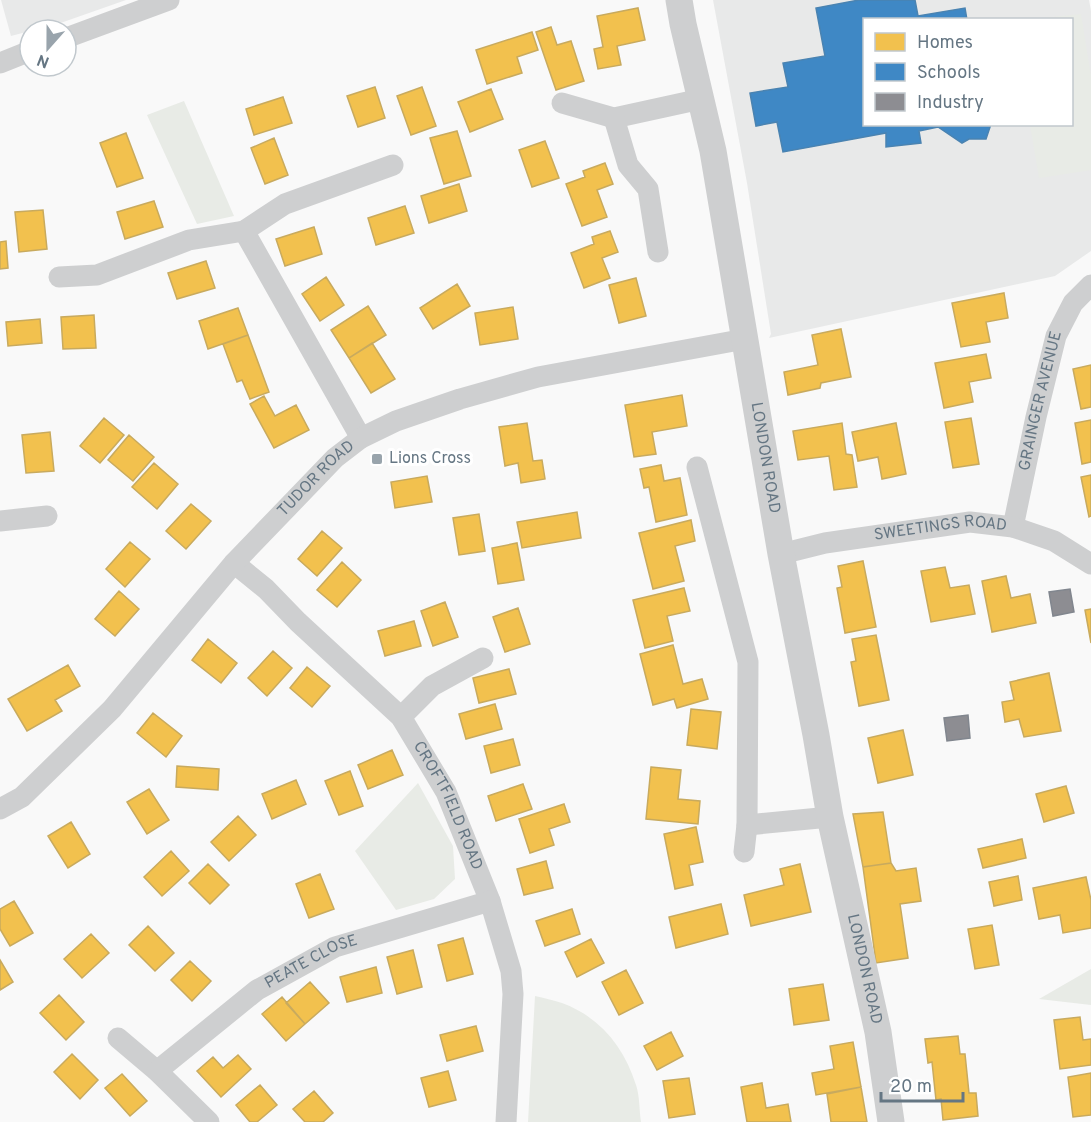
<svg xmlns="http://www.w3.org/2000/svg" width="1091" height="1122" font-family="Overpass,sans-serif">
<style>
.built{fill:#e8e9e9;fill-rule:evenodd}
.green{fill:#e8ebe6}
.homes{fill:#f2c14e;stroke:#c8aa5e;stroke-width:1.5}
.schools{fill:#3f88c5;stroke:#4a83b1;stroke-width:1.5}
.industry{fill:#8d8d92;stroke:#81868e;stroke-width:1.5}
.lines{fill:none;stroke-linecap:round;stroke-linejoin:round}
.minor{stroke:#cecfd0;stroke-width:21}
.tertiary{stroke:#cecfd0;stroke-width:27}
.poi-dot{fill:#99a4ac;stroke:#fff;stroke-width:2}
.labels{text-anchor:middle;dominant-baseline:central;stroke-width:6;stroke-linejoin:round;paint-order:stroke}
.street-label{font-size:16px;fill:#657683;stroke:#fff}
.poi-label{font-size:16px;fill:#657683;stroke:#fff;text-anchor:start}
</style>
<rect width="100%" height="100%" fill="#f9f9f9"/>
<!-- built -->
<path class="built" d="M1,0h125l-74,26 -22,4v1l-19,5z
M713,0h376l2,11v240l-36,25 -286,62 2,-4 -24,-151zM864,20h208v104h-208z"/>
<!-- green -->
<path class="green" d="M1081,14l10,62v94l-52,8 -9,-53 42,-1v-104l-39,-1z
M184,101l50,115 -37,8 -50,-109z
M418,783l35,63 2,33 -21,20 -38,11 -41,-59z
M1091,969v36l-52,-6z
M535,996c9,2 18,4 27,7 38,14 62,44 74,82 4,12 3,25 5,37h-113z"/>
<!-- homes -->
<path class="homes" d="M638,8l7,32 -28,6 4,19 -23,4 -4,-20 9,-2 -6,-31z
M551,27l6,18 14,-4 13,40 -28,9 -20,-58z
M532,32l6,18 -21,7 5,16 -35,11 -11,-34z
M375,87l10,31 -27,9 -11,-31z
M422,87l14,39 -25,9 -14,-39z
M491,89l12,30 -33,13 -12,-30z
M283,97l9,26 -38,12 -8,-26z
M457,131l14,45 -27,8 -14,-46z
M126,133l17,45 -26,9 -17,-44z
M274,138l14,37 -23,9 -14,-36z
M545,141l14,37 -27,9 -13,-37z
M605,163l8,21 -16,6 10,27 -25,9 -16,-42 19,-7 -2,-6z
M459,184l8,27 -38,12 -8,-27z
M154,201l9,26 -38,12 -8,-27z
M405,206l9,27 -38,12 -8,-27z
M43,210l4,39 -28,3 -4,-40z
M314,227l8,27 -37,12 -9,-27z
M610,231l8,21 -16,6 8,20 -26,10 -13,-35 23,-9 -2,-7z
M6,241l2,27 -8,1v-27z
M206,261l9,27 -38,11 -9,-26z
M326,277l18,28 -24,16 -18,-27z
M636,278l10,38 -27,7 -10,-38z
M457,284l13,22 -37,23 -13,-21z
M1004,293l4,25 -22,4 4,20 -29,5 -9,-44z
M368,306l18,29 -37,23 -18,-28z
M513,307l5,32 -38,6 -5,-32z
M238,308l10,27 -40,14 -9,-28z
M94,315l2,33 -33,1 -2,-32z
M40,319l2,24 -34,3 -2,-24z
M841,329l10,48 -30,6 -1,5 -32,7 -4,-23 34,-7 -6,-30z
M248,335l21,57 -19,7 -8,-19 -5,2 -14,-38z
M372,343l23,36 -24,14 -22,-35z
M986,354l5,24 -22,4 4,20 -29,6 -9,-45z
M1091,365v42l-10,2 -8,-40z
M682,395l5,31 -35,6 4,22 -22,3 -9,-52z
M264,396l11,20 21,-11 13,25 -35,18 -24,-44z
M104,418l20,17 -24,28 -20,-17z
M971,418l8,46 -26,4 -8,-46z
M1091,420v42l-9,2 -7,-41z
M527,423l6,38 9,-1 3,19 -24,4 -3,-20 -13,3 -6,-39z
M842,423l4,31 6,1 5,32 -23,3 -5,-34 -31,4 -5,-29z
M896,423l10,51 -24,5 -4,-22 -20,4 -6,-29z
M50,432l4,39 -28,2 -4,-38z
M129,435l25,22 -21,24 -25,-21z
M154,463l24,21 -21,25 -25,-22z
M661,465l3,16 16,-3 7,37 -31,7 -7,-35 -5,1 -4,-19z
M1091,475v41l-2,1 -8,-40z
M427,476l5,26 -37,6 -4,-26z
M191,504l20,17 -25,28 -20,-18z
M577,512l4,26 -59,10 -5,-26z
M479,514l6,37 -26,4 -6,-37z
M691,520l4,21 -20,5 9,35 -31,8 -14,-56z
M322,531l20,17 -25,28 -19,-17z
M130,542l20,17 -25,28 -19,-18z
M517,543l7,37 -26,4 -6,-36z
M863,561l13,66 -31,6 -8,-45 5,-1 -4,-21z
M342,562l19,18 -24,27 -20,-17z
M945,567l5,21 19,-3 6,29 -44,8 -10,-51z
M1006,576l5,22 19,-4 6,29 -44,9 -10,-51z
M684,588l6,23 -23,5 6,25 -28,7 -12,-48z
M119,591l20,18 -24,27 -20,-17z
M445,602l13,35 -25,9 -12,-35z
M518,608l12,36 -25,8 -12,-35z
M1091,609v34l-6,-33z
M414,621l7,25 -36,10 -7,-25z
M876,635l13,65 -30,6 -8,-44 5,-1 -4,-22z
M208,639l29,24 -16,20 -29,-23z
M673,645l10,39 19,-5 6,20 -31,9 -3,-9 -21,6 -13,-51z
M273,651l19,17 -25,28 -19,-18z
M68,665l12,21 -25,14 7,11 -35,20 -19,-32z
M307,667l23,19 -18,21 -22,-19z
M509,669l7,25 -37,9 -6,-25z
M1049,673l12,58 -37,6 -5,-18 -14,3 -3,-20 12,-2 -4,-18z
M495,704l7,25 -36,10 -7,-25z
M691,709l30,3 -4,37 -30,-4z
M153,713l29,23 -16,21 -29,-24z
M903,730l10,45 -35,8 -10,-45z
M513,739l7,26 -29,8 -7,-27z
M392,750l11,25 -35,14 -10,-24z
M177,766l42,3 -1,21 -42,-3z
M651,767l30,3 -3,29 22,2 -2,23 -52,-5z
M350,771l13,35 -24,9 -14,-34z
M296,780l10,24 -34,15 -10,-25z
M523,784l9,25 -36,12 -8,-25z
M1066,786l8,27 -30,9 -8,-28z
M149,789l20,31 -22,14 -20,-32z
M564,804l6,18 -21,7 5,16 -24,8 -11,-34z
M883,812l8,51 -28,4 -10,-53z
M238,816l18,19 -27,26 -18,-19z
M71,822l19,32 -22,14 -20,-32z
M696,827l7,35 -14,3 4,20 -18,4 -11,-55z
M1022,839l4,19 -43,10 -5,-19z
M171,851l18,20 -27,25 -18,-19z
M546,861l7,27 -29,7 -7,-26z
M891,863l5,8 20,-3 5,33 -21,3 8,54 -32,5 -13,-96z
M208,864l21,21 -19,19 -21,-21z
M800,864l11,48 -60,14 -7,-31 40,-10 -4,-16z
M320,874l14,35 -25,9 -13,-34z
M1018,876l4,24 -28,6 -5,-24z
M1086,877l5,23v28l-28,5 -3,-18 -21,4 -6,-31z
M14,901l19,32 -23,13 -10,-17v-20z
M721,904l7,30 -52,14 -7,-31z
M572,909l8,25 -35,12 -9,-25z
M992,925l7,40 -24,4 -7,-40z
M148,926l26,27 -19,18 -26,-26z
M91,934l18,19 -27,25 -18,-19z
M463,938l10,36 -26,7 -9,-36z
M591,939l13,24 -27,14 -12,-25z
M413,950l9,37 -25,7 -10,-37z
M0,960l13,22 -13,8z
M190,961l21,20 -19,20 -21,-21z
M376,967l6,26 -35,9 -7,-25z
M626,970l17,33 -24,12 -17,-33z
M310,982l19,21 -24,21 -19,-21z
M823,984l6,36 -35,5 -5,-36z
M59,995l25,27 -18,18 -26,-27z
M282,997l23,27 -19,17 -24,-27z
M1080,1017l3,23 8,-1v26l-31,4 -6,-49z
M476,1026l7,25 -36,10 -7,-26z
M671,1032l12,24 -26,14 -13,-24z
M958,1036l2,18h5l4,39h7l2,23 -35,4 -2,-21 -5,1 -4,-38 -4,1 -3,-24z
M853,1042l8,45 -45,8 -4,-22 22,-4 -4,-23z
M72,1054l26,26 -18,19 -26,-27z
M238,1055l13,14 -30,28 -24,-26 16,-14 10,11z
M448,1071l8,29 -27,7 -8,-29z
M1091,1073v42l-18,2 -5,-40z
M122,1074l25,27 -17,15 -25,-28z
M689,1078l6,36 -26,4 -6,-37z
M762,1083l4,25 22,-4 3,18h-44l-6,-35z
M260,1085l17,20 -20,17h-7l-14,-17z
M861,1087l6,35h-36l-4,-28z
M314,1091l19,22 -10,9h-18l-12,-13z"/>
<!-- schools -->
<path class="schools" d="M859,0h56l3,16 47,-8 2,12h-103v104h127l-5,15h-17l-7,4 -24,-16 -19,4 2,12 -35,4v-14l-103,19 -6,-30 -21,4 -6,-33 38,-6 -5,-24 42,-7 -9,-48z"/>
<!-- industry -->
<path class="industry" d="M1070,589l4,23 -21,4 -4,-24z
M968,715l2,23 -23,3 -3,-23z"/>
<g class="lines">
<!-- minor -->
<g class="minor">
<path d="M66,38l103,-38"/>
<path d="M0,63l30,-12"/>
<path d="M562,103l52,15 87,-19"/>
<path d="M614,118l14,47 20,24 10,63"/>
<path d="M244,231l117,207"/>
<path d="M59,277l38,-2 92,-35 55,-9 41,-27 108,-39"/>
<path d="M697,467l51,195 -1,163 -3,27"/>
<path d="M0,521l47,-5"/>
<path id="s1" d="M1013,527l23,-110 20,-81 17,-33 18,-18"/>
<path id="s2" d="M781,554l44,-11 145,-21 43,5 41,14 37,23"/>
<path id="s3" d="M234,563l32,26 32,33 103,95 45,75 44,109 21,70 2,23 -7,128"/>
<path d="M401,717l31,-31 51,-28"/>
<path id="s4" d="M0,809l22,-12 90,-88 122,-146 101,-105 26,-20 35,-17 64,-22 78,-22 207,-38"/>
<path d="M747,825l83,-8"/>
<path d="M118,1038l39,33 52,51"/>
<path id="s5" d="M157,1071l100,-81 78,-43 155,-46"/>
</g>
<!-- tertiary -->
<path class="tertiary" id="s6" d="M679,0l4,24 30,127 68,403 35,181 14,82 48,215 13,90"/>
</g>
<!-- markers -->
<rect class="poi-dot" x="371" y="453" width="12" height="12" rx="3"/>
<g class="labels">
<!-- street labels -->
<g class="street-label">
<text stroke="none"><textPath href="#s1" startOffset="129">GRAINGER AVENUE</textPath></text>
<text stroke="none"><textPath href="#s6" startOffset="466">LONDON ROAD</textPath></text>
<text stroke="none"><textPath href="#s4" startOffset="459">TUDOR ROAD</textPath></text>
<text stroke="none"><textPath href="#s2" startOffset="162">SWEETINGS ROAD</textPath></text>
<text stroke="none"><textPath href="#s3" startOffset="328">CROFTFIELD ROAD</textPath></text>
<text stroke="none"><textPath href="#s5" startOffset="190">PEATE CLOSE</textPath></text>
<text stroke="none"><textPath href="#s6" startOffset="987">LONDON ROAD</textPath></text>
</g>
<!-- poi labels -->
<g class="poi-label">
<text x="389" y="459">Lions Cross</text>
</g>
</g>
<!-- legend -->
<rect x="863" y="18" width="210" height="108" fill="#ffffff" stroke="#c1c8cd" stroke-width="1.5"/>
<rect x="875" y="33" width="30" height="18" fill="#f2c14e" stroke="#c1c8cd" stroke-width="1.5"/>
<text x="917" y="48" font-size="18" fill="#657683">Homes</text>
<rect x="875" y="63" width="30" height="18" fill="#3f88c5" stroke="#c1c8cd" stroke-width="1.5"/>
<text x="917" y="78" font-size="18" fill="#657683">Schools</text>
<rect x="875" y="93" width="30" height="18" fill="#8d8d92" stroke="#c1c8cd" stroke-width="1.5"/>
<text x="917" y="108" font-size="18" fill="#657683">Industry</text>
<!-- north arrow -->
<g transform="translate(48 48) rotate(201)"><circle r="28" fill="#ffffff" stroke="#c1c8cd" stroke-width="1.5"/>
<path d="M0-4.5L10 22L0 15L-10 22Z" fill="#99a4ac"/>
<text y="-9" font-size="16" font-weight="bold" text-anchor="middle" fill="#657683">N</text>
</g>
<!-- scale -->
<path d="M881 1092v9h82v-9" fill="none" stroke="#657683" stroke-width="3"/>
<text x="890" y="1092" font-size="18" fill="#657683" stroke="#ffffff" stroke-width="4.5" paint-order="stroke">20 m</text>
</svg>
